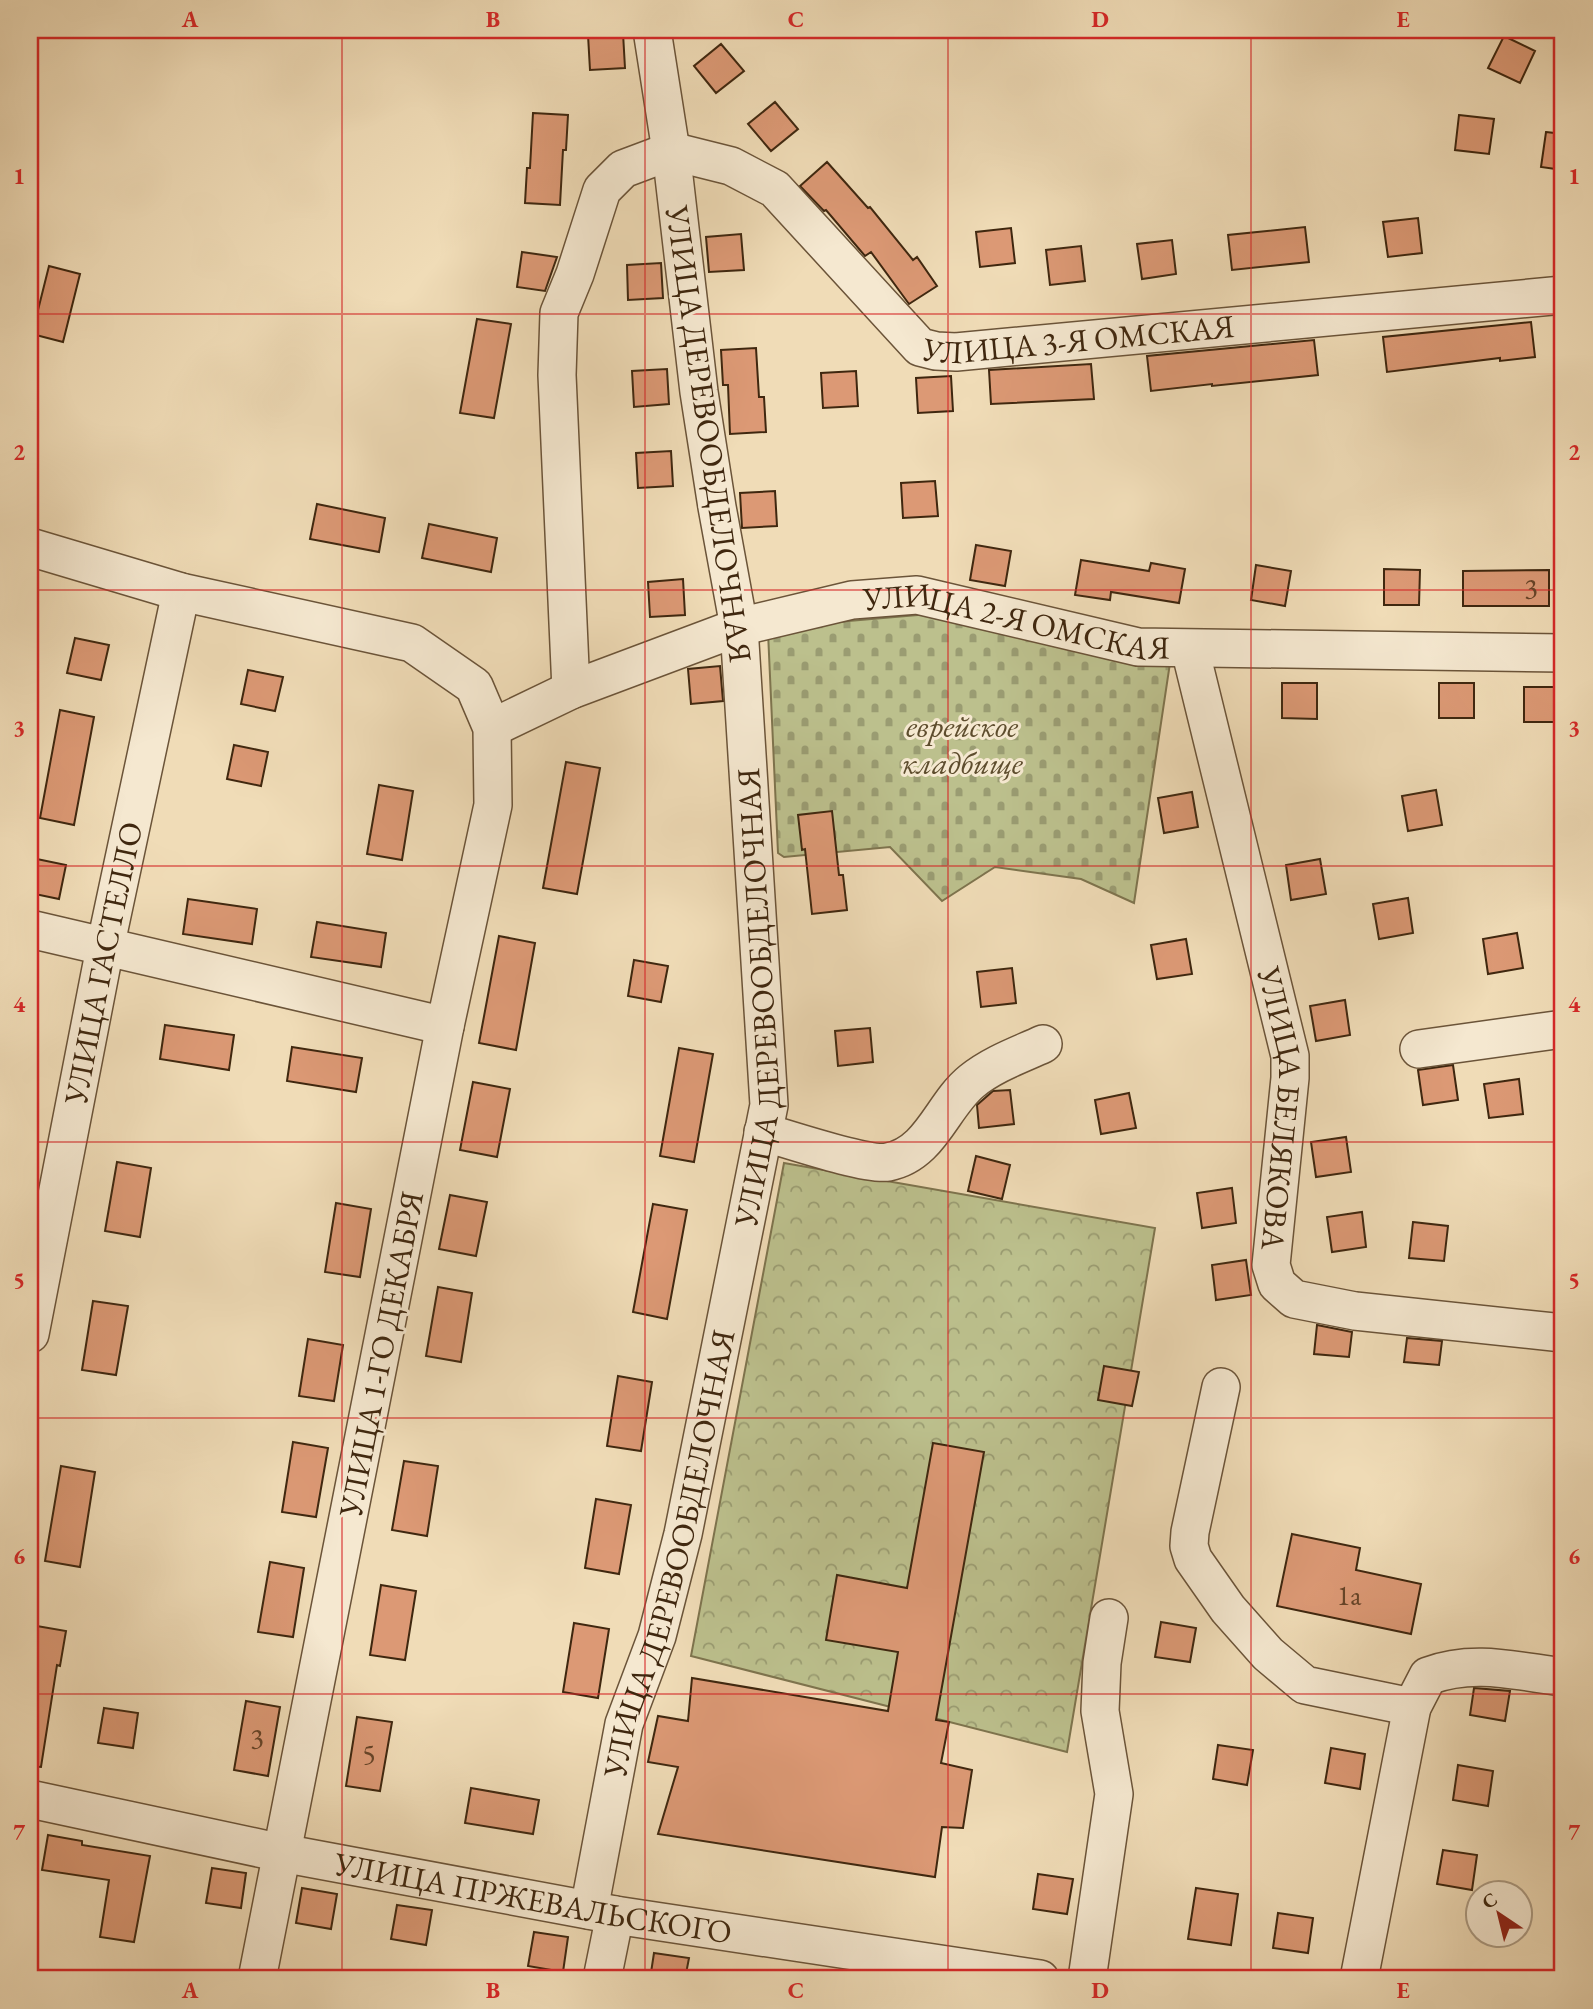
<svg xmlns="http://www.w3.org/2000/svg" width="1593" height="2009" font-family="'EB Garamond',serif">
<style>
.cemetery{fill:url(#cemetery-stones);stroke:#7e744e;stroke-width:2}
.park{fill:url(#park-crowns);stroke:#7e744e;stroke-width:2}
.building{fill:#dc9975;stroke:#3f270f;stroke-width:2}
.lines{fill:none;stroke-linecap:round;stroke-linejoin:round}
.minor-casing{stroke:#6b5439;stroke-width:40}
.minor{stroke:#f5e8d0;stroke-width:37}
.grid{fill:none;stroke:#d62828;stroke-width:2;stroke-opacity:0.55}
.labels{text-anchor:middle;dominant-baseline:central;stroke-width:6;stroke-linejoin:round;paint-order:stroke}
.number-label{font-size:28px;fill:#664428}
.street-label{font-size:32px;fill:#3f270f;stroke:#f5e8d0}
.park-label{font-size:32px;font-style:italic;fill:#5e4d2e;stroke:#f5e8d0}
.neatline{fill:none;stroke:#d62828;stroke-width:2.5}
.grid-label{font-size:23px;text-anchor:middle;font-weight:bold;fill:#d62828}
</style>
<defs>
<pattern id="cemetery-stones" width="16" height="16" patternUnits="userSpaceOnUse" patternTransform="scale(1.75)"><rect width="16" height="16" fill="#bcc08d"/><path d="M2 7V4a2 2 0 0 1 4 0v3zM10 15v-3a2 2 0 0 1 4 0v3z" fill="#9a9c72"/></pattern>
<pattern id="park-crowns" width="20" height="18" patternUnits="userSpaceOnUse" patternTransform="scale(1.75)"><rect width="20" height="18" fill="#bcc08d"/><path d="M2 6a3 3 0 1 1 6 0M12 15a3 3 0 1 1 6 0" fill="none" stroke="#9a9c72"/></pattern>
</defs>
<rect width="100%" height="100%" fill="#f0dcb7"/>
<filter id="stains"><feTurbulence type="fractalNoise" baseFrequency=".00286" numOctaves="4"/><feColorMatrix values="0 0 0 0 .2 0 0 0 0 .09 0 0 0 0 .02 0 0 0 .5 -.17"/></filter>
<radialGradient id="worn" r=".72"><stop offset=".6" stop-color="#630" stop-opacity="0"/><stop offset="1" stop-color="#630" stop-opacity=".3"/></radialGradient>
<!-- cemetery -->
<path class="cemetery" d="M941,613l229,50 -36,240 -53,-24 -86,-12 -53,34 -52,-54 -106,10 -6,-4 -10,-221 69,-10z"/>
<!-- park -->
<path class="park" d="M784,1163l371,65 -88,524 -376,-96z"/>
<!-- building -->
<path class="building" d="M623,33l2,35 -35,2 -2,-35z
M1504,36l31,15 -15,32 -32,-15z
M721,44l23,27 -28,22 -22,-27z
M775,102l23,27 -27,22 -23,-27z
M533,113l35,2 -2,35h-3l-3,55 -35,-2 2,-35h3z
M1459,115l35,4 -5,35 -34,-4z
M1546,132l17,2v36l-22,-3z
M827,162l41,46 2,-1 43,53 4,-3 20,29 -28,18 -38,-52 -6,4 -39,-46 -2,1 -24,-25z
M1418,218l4,35 -34,4 -5,-35z
M1305,227l4,35 -77,8 -4,-35z
M1011,228l4,35 -35,4 -4,-35z
M741,234l3,36 -35,2 -3,-35z
M1172,240l4,34 -34,5 -5,-35z
M1081,246l4,35 -35,4 -4,-35z
M522,252l35,5 -12,34 -28,-4z
M661,263l2,35 -35,2 -1,-35z
M49,266l31,8 -17,68 -31,-8z
M477,319l34,5 -17,94 -34,-5z
M1531,322l4,35 -35,4v-3l-113,14 -4,-35z
M1314,340l4,35 -106,11v-2l-61,7 -4,-35z
M756,348l3,49h5l2,35 -36,2 -2,-49h-5l-2,-35z
M1091,364l3,35 -103,5 -2,-34z
M667,369l2,35 -35,3 -2,-36z
M856,371l2,35 -35,2 -2,-35z
M951,376l2,35 -35,2 -2,-35z
M671,451l2,35 -35,2 -2,-35z
M935,481l3,35 -35,2 -2,-35z
M775,491l2,35 -35,2 -2,-35z
M317,504l68,14 -6,34 -69,-13z
M429,524l68,14 -6,34 -69,-14z
M976,545l35,6 -6,35 -35,-6z
M1081,560l68,11 2,-8 34,6 -6,34 -68,-11 -1,8 -35,-5z
M1256,565l35,6 -6,35 -34,-6z
M1384,569l36,1 -1,35h-35z
M1549,570v36h-86v-35z
M683,579l2,36 -35,2 -2,-35z
M75,638l34,7 -8,35 -34,-7z
M720,666l3,35 -32,3 -3,-35z
M248,670l35,7 -8,34 -34,-7z
M1282,683h35v36l-35,-1z
M1439,683h35v35h-35z
M1524,687h35v35h-35z
M60,710l34,7 -20,108 -34,-7z
M234,745l34,7 -7,34 -34,-7z
M566,762l34,6 -23,126 -34,-6z
M379,785l34,6 -11,69 -35,-6z
M1436,790l6,35 -34,6 -6,-35z
M1192,792l6,35 -34,6 -6,-35z
M832,811l7,64h4l4,35 -35,4 -7,-65 -3,1 -4,-35z
M32,858l34,7 -7,34 -29,-6z
M1320,859l6,35 -35,6 -5,-35z
M1408,898l5,35 -34,6 -6,-35z
M188,899l69,10 -5,35 -69,-10z
M317,922l69,11 -5,34 -70,-10z
M1517,933l6,35 -35,6 -5,-35z
M499,936l36,7 -19,107 -37,-7z
M1186,939l6,35 -35,5 -6,-34z
M634,960l34,6 -7,36 -33,-6z
M1012,968l4,35 -35,4 -4,-35z
M1345,1000l5,35 -34,6 -6,-35z
M165,1025l69,10 -5,35 -69,-11z
M870,1028l3,34 -35,4 -3,-35z
M292,1047l70,11 -6,34 -69,-11z
M679,1048l34,6 -19,108 -34,-6z
M1453,1065l5,35 -35,5 -5,-35z
M1519,1079l4,35 -34,4 -5,-34z
M473,1082l37,7 -13,68 -37,-7z
M1010,1090l4,34 -35,4 -2,-23 16,-14z
M1129,1093l7,35 -35,6 -6,-34z
M1346,1137l5,35 -35,5 -5,-35z
M976,1156l34,9 -8,34 -34,-8z
M117,1162l34,6 -11,69 -35,-6z
M1232,1188l4,35 -34,5 -5,-35z
M450,1195l37,7 -11,54 -37,-7z
M336,1203l35,6 -11,68 -35,-5z
M653,1204l34,6 -20,109 -34,-7z
M1362,1212l4,35 -34,5 -5,-35z
M1413,1222l35,4 -4,35 -35,-3z
M1246,1260l5,35 -35,5 -4,-35z
M438,1287l34,6 -11,69 -35,-6z
M93,1301l35,5 -12,69 -34,-5z
M1317,1325l35,7 -3,25 -35,-3z
M1407,1338l35,3 -3,24 -35,-3z
M308,1339l35,6 -9,56 -35,-5z
M1104,1366l35,6 -7,34 -34,-6z
M618,1376l34,6 -11,69 -34,-5z
M293,1442l35,6 -12,69 -34,-5z
M933,1443l51,9 -48,268 13,2 -8,41 31,7 -9,58 -21,-1 -7,50 -277,-43 20,-67 -30,-5 10,-46 30,5 4,-43 196,33 10,-59 -72,-12 11,-65 70,13z
M404,1461l34,5 -11,70 -35,-6z
M61,1466l34,6 -15,95 -35,-6z
M596,1499l35,6 -12,69 -34,-6z
M1292,1534l68,14 -4,22 65,14 -10,50 -134,-28z
M270,1562l34,6 -11,69 -35,-5z
M381,1585l35,6 -11,69 -35,-5z
M1161,1622l35,6 -6,34 -35,-5z
M574,1623l35,6 -11,69 -35,-6z
M31,1625l35,6 -6,35 -3,-1 -16,102 -11,-1z
M1474,1688l36,3 -5,30 -35,-6z
M246,1701l34,6 -12,69 -34,-6z
M104,1708l34,5 -5,35 -35,-5z
M357,1717l35,5 -12,69 -34,-5z
M1218,1745l35,5 -6,35 -34,-6z
M1331,1748l34,6 -5,35 -35,-6z
M1458,1765l35,6 -5,35 -35,-6z
M471,1788l68,12 -6,34 -68,-11z
M48,1835l34,6v4l68,11 -16,86 -34,-5 9,-57 -67,-10z
M1443,1850l34,5 -5,35 -35,-6z
M212,1868l34,5 -5,35 -35,-5z
M1038,1874l35,5 -6,35 -34,-5z
M302,1888l35,6 -6,35 -35,-6z
M1196,1888l42,6 -7,51 -43,-6z
M397,1905l35,5 -6,35 -35,-6z
M1278,1913l35,5 -5,35 -35,-5z
M534,1932l34,5 -5,35 -35,-6z
M654,1953l35,5 -4,21h-35z"/>
<g class="lines">
<!-- minor casing -->
<g class="minor-casing">
<g id="minor">
<path d="M30,547l151,45 231,51 62,43 18,42 1,77 -48,221 -188,953"/>
<path id="s1" d="M1190,649l100,407v22l-19,187 6,19 17,15 61,12 208,22"/>
<path id="s2" d="M571,690l-14,-315 2,-62 16,-39 27,-84 21,-21 48,-18 60,15 44,23 145,158 16,4 20,1 607,-57"/>
<path id="s3" d="M492,728l79,-38 168,-63 113,-27 65,-5 221,52 425,6"/>
<path d="M30,929l415,97"/>
<path d="M1419,1049l144,-20"/>
<path d="M763,1132c25,7 104,34 125,30 43,-8 54,-57 84,-81 21,-17 47,-26 71,-37"/>
<path id="s4" d="M30,1334l75,-386 76,-356"/>
<path d="M1221,1387l-31,145 -1,14 4,13 35,50 40,45 37,31 107,22"/>
<path id="s5" d="M30,1799l252,54 333,62 425,64"/>
<path id="s6" d="M589,1910l35,-186 33,-88 26,-102 86,-429 -30,-478 -22,-120 -18,-115 -28,-241 -19,-121"/>
<path d="M602,1979l13,-64"/>
<path d="M1087,1979l27,-185 -14,-83 2,-48 7,-45"/>
<path d="M1359,1979l53,-272 16,-31c46,-17 87,-5 135,1"/>
</g>
</g>
<!-- minor -->
<use href="#minor" class="minor"/>
</g>
<!-- grid -->
<path class="grid" d="M342,30v1949M645,30v1949M948,30v1949M1251,30v1949M30,314h1533M30,590h1533M30,866h1533M30,1142h1533M30,1418h1533M30,1694h1533"/>
<g class="labels">
<!-- number labels -->
<g class="number-label">
<text x="1531" y="588">3</text>
<text x="1349" y="1595">1а</text>
<text x="257" y="1738">3</text>
<text x="369" y="1754">5</text>
</g>
<!-- street labels -->
<g class="street-label">
<text stroke="none"><textPath href="#s2" startOffset="1074">УЛИЦА 3-Я ОМСКАЯ</textPath></text>
<text transform="translate(709 434) rotate(82)">УЛИЦА ДЕРЕВООБДЕЛОЧНАЯ</text>
<text stroke="none"><textPath href="#s3" startOffset="551">УЛИЦА 2-Я ОМСКАЯ</textPath></text>
<text stroke="none"><textPath href="#s4" startOffset="378">УЛИЦА ГАСТЕЛЛО</textPath></text>
<text stroke="none"><textPath href="#s6" startOffset="933">УЛИЦА ДЕРЕВООБДЕЛОЧНАЯ</textPath></text>
<text stroke="none"><textPath href="#s1" startOffset="471">УЛИЦА БЕЛЯКОВА</textPath></text>
<text transform="translate(381 1354) rotate(-79)">УЛИЦА 1-ГО ДЕКАБРЯ</text>
<text stroke="none"><textPath href="#s6" startOffset="366">УЛИЦА ДЕРЕВООБДЕЛОЧНАЯ</textPath></text>
<text stroke="none"><textPath href="#s5" startOffset="513">УЛИЦА ПРЖЕВАЛЬСКОГО</textPath></text>
</g>
<!-- park labels -->
<g class="park-label">
<text x="962" y="726">еврейское<tspan x="962" dy="37">кладбище</tspan></text>
</g>
</g>
<!-- margin -->
<rect width="1593" height="2009" fill="none" stroke="#f0dcb7" stroke-width="77"/>
<!-- north arrow -->
<g transform="translate(1499 1914) rotate(325)"><circle r="33" fill="#f5e8d0" stroke="#ac9b83" stroke-width="2"/>
<path d="M0-5L12 26L0 18L-12 26Z" fill="#8f2418"/>
<text y="-10" font-size="19" font-weight="bold" text-anchor="middle" fill="#3f270f">С</text>
</g>
<rect x="38" y="38" width="1516" height="1932" class="neatline"/>
<g class="grid-label">
<text x="190" y="27">A</text>
<text x="493" y="27">B</text>
<text x="796" y="27">C</text>
<text x="1100" y="27">D</text>
<text x="1403" y="27">E</text>
<text x="19" y="184">1</text>
<text x="1574" y="184">1</text>
<text x="19" y="460">2</text>
<text x="1574" y="460">2</text>
<text x="19" y="736">3</text>
<text x="1574" y="736">3</text>
<text x="19" y="1012">4</text>
<text x="1574" y="1012">4</text>
<text x="19" y="1288">5</text>
<text x="1574" y="1288">5</text>
<text x="19" y="1564">6</text>
<text x="1574" y="1564">6</text>
<text x="19" y="1840">7</text>
<text x="1574" y="1840">7</text>
<text x="190" y="1998">A</text>
<text x="493" y="1998">B</text>
<text x="796" y="1998">C</text>
<text x="1100" y="1998">D</text>
<text x="1403" y="1998">E</text>
</g>
<rect width="100%" height="100%" filter="url(#stains)"/>
<rect width="100%" height="100%" fill="url(#worn)"/>
</svg>
